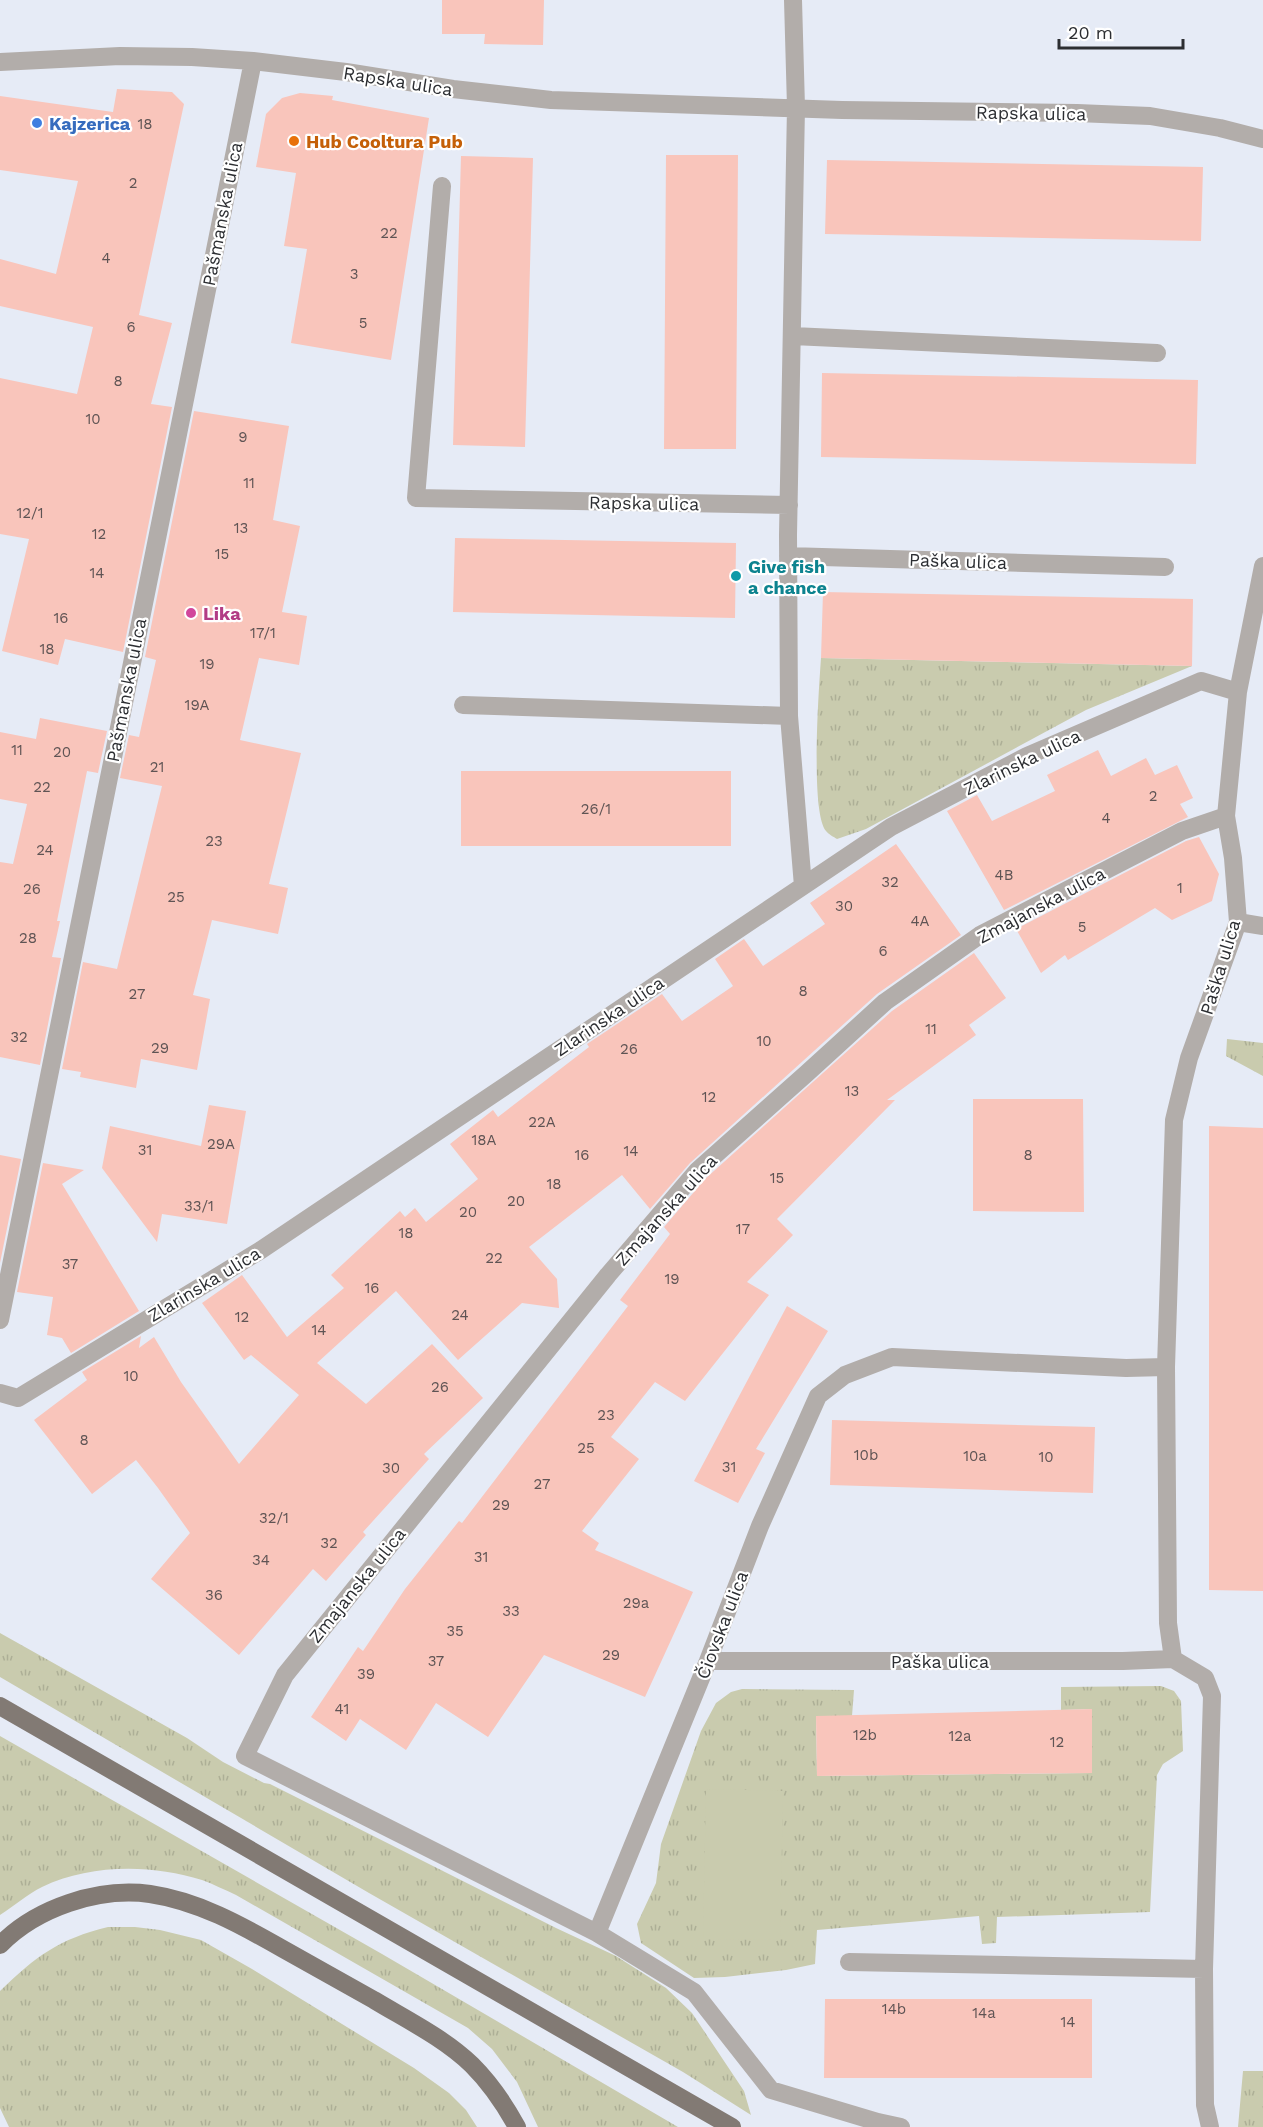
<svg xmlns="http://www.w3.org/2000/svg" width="1263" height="2127" font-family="'Work Sans',sans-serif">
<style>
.grass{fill:url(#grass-tufts)}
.pitch{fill:#c9cbae}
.building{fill:#f9c5bb}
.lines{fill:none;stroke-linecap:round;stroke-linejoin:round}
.minor{stroke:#b2adaa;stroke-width:18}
.major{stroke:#827a74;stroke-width:18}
.shop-dot{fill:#3f7fe0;stroke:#fff;stroke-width:2}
.food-dot{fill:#e8710a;stroke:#fff;stroke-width:2}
.culture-dot{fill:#0f9aa8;stroke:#fff;stroke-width:2}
.hotel-dot{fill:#d1479c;stroke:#fff;stroke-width:2}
.labels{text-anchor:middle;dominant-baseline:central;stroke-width:4.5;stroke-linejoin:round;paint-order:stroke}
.number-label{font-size:15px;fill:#5f5454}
.street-label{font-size:18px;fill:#2c2e32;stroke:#fff}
.shop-label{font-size:18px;font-weight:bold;fill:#366cbe;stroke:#fff;text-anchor:start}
.food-label{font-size:18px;font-weight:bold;fill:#c56008;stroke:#fff;text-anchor:start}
.culture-label{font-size:18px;font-weight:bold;fill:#0d838f;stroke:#fff;text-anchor:start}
.hotel-label{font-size:18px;font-weight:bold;fill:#b23c85;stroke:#fff;text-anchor:start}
</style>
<defs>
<pattern id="grass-tufts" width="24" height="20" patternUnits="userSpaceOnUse" patternTransform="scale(1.5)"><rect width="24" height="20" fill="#c9cbae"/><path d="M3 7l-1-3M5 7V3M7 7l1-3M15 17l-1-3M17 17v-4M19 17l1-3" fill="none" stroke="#adaf96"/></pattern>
</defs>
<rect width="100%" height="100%" fill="#e6ebf6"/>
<!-- grass -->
<path class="grass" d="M821,658l371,8 -106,44 -220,119 -29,10c-3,-2 -9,-5 -11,-8 -16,-19 -7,-144 -5,-173z
M1227,1039l36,4v33l-37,-20z
M0,1633l187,105 36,24 41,21 6,1 286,144 60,28 50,32 26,25 52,78 7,24 -68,-43 -314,-179 -369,-216z
M1161,1686l13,5 7,10 2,50 -20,13 -6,11 -7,137 -153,5 -1,26 -14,1 -3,-28 -162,14 -2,34 -29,6 -61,7 -31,1 -53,-35 -4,-19 19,-41 5,-39 40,-113 15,-28 15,-11 11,-3 112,1 -2,26h-36l1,60 275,-3v-64l-31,1v-23z
M0,1736l382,218 296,173h-140l-21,-45 -25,-33 -24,-21 -232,-133c-11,-5 -23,-11 -34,-15 -51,-16 -112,-16 -160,7 -14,7 -28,19 -42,28z
M108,1927h27l25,3 41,10 51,29 162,99 35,25 17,17 11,17h-468l-9,-19v-117c36,-35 59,-52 108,-64z
M1243,2071h20v56h-25z"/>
<!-- pitch -->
<path class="pitch" d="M706,1789l77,2 -3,149 -77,-1z"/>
<!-- building -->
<path class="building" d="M442,0h102l-1,45 -59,-1 1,-10h-43z
M117,89l55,3 12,12 -45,211 33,8 -21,81 21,3 -49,245 -58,-13 -7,26 -56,-14 27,-112 -29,-5v-156l77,16 16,-67 -93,-21v-47l56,15 22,-93 -78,-11v-74l113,16z
M300,93l33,3 -1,4 97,18 -38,242 -100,-17 16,-94 -23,-3 12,-73 -40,-6 10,-53 16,-16z
M666,155h72l-2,294h-72z
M461,156l72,2 -8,289 -72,-2z
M827,160l376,7 -2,74 -376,-7z
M822,373l376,7 -2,84 -375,-7z
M194,411l95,15 -16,94 27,6 -18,86 25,4 -8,49 -40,-7 -19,82 61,13 -32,131 19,4 -10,46 -66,-14 -19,75 17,4 -13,71 -56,-11 -5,29 -56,-11 1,-5 -19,-3 21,-107 34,7 45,-183 -42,-8 9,-43 10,2 17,-77 -11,-3z
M455,538l281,5 -1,75 -282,-6z
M823,592l370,7 -1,67 -371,-8z
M40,718l67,13 -9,42 -11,-2 -30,150h3l-8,36 9,1 -21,107 -40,-8v-195l13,2 14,-60 -27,-5v-67l36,7z
M1098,750l13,26 35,-18 9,17 22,-10 16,33 -13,6 8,13 -184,93 -57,-99 30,-16 15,26 63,-30 -8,-16z
M461,771h270v75h-270z
M1199,837l20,37 -7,27 -40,19 -17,-12 -87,52 -3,-5 -24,18 -25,-44 170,-88z
M896,844l65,91 -84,59 -187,169 -40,46 -28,-34 -93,72 28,32 2,29 -37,-5 -64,57 -62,-69 -79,72 49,41 66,-60 51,54 -59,56 5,5 -66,73 3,3 -40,46 -13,-12 -74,86 -88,-76 39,-46 -32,-45 -22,-28 -44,34 -58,-74 53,-40 -5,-8 59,-36 -2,12 15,-11 27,45 58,82 60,-69 -48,-40 -7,5 -42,-57 40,-28 45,62 57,-49 -13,-13 69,-64 5,6 10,-9 11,14 52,-43 -28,-35 43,-34 5,7 91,-70 -2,-3 75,-50 20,27 51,-35 -18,-27 29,-20 19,27 62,-42 -15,-21z
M974,953l32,45 -37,27 7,10 -89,65h8l-118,119 16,16 -46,47 22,13 -84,106 -30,-19 -44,55 28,22 -57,72 17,12 -4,7 98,42 -48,105 -101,-42 -56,82 -52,-34 -30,47 -46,-31 -14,22 -35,-24 47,-70 5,4 42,-62 54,-68 3,2 166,-217 -8,-6 50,-66 -6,-7 41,-48 187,-168z
M973,1099h110l1,113 -111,-1z
M209,1105l37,6 -19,113 -65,-10 -5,28 -55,-74 8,-42 91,20z
M1209,1126l54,2v463l-54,-1z
M0,1155l21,4 -21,104z
M43,1163l41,7 -22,14 77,127 -68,42 -9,-15 -15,-3 6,-38 -36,-5z
M787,1306l41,25 -72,118 9,4 -27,50 -44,-22z
M832,1420l263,7 -2,66 -263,-8z
M1092,1709v64l-275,3 -1,-60z
M825,1999h267v79h-268z"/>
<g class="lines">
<!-- minor -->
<path class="minor" d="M793,0l3,107 -8,428 1,181 14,170
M0,62l120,-6 72,1 61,4 93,11 107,17 98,11 291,10 235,3 73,3 70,12 43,11
M442,186l-26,312 373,7
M793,336l364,17
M788,556l377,11
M463,705l326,11
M1238,922l25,4
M0,1320l253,-1259
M0,1393l18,5 243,-148 630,-423 136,-71 174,-75 37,11
M708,1661h415l50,-2
M597,1933l111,-272 52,-135 58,-130 27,-21 47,-18 234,11 40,-1
M849,1962l355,7
M901,2127l-23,-5 -107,-32 -77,-98 -97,-59 -352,-177 40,-81 323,-400 89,-104 109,-97 79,-72 95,-67 202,-104 44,-15
M1210,2127l-5,-22 -1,-136 8,-273 -7,-18 -32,-19 -5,-36 -2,-256 8,-247 15,-62 49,-136 -5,-64 -7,-42 12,-124 25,-126"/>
<!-- major -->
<path class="major" d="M0,1706l732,421
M0,1945c36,-37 98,-58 150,-51 48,7 91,31 133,55 30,17 61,34 91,51 33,20 70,38 98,65 18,18 33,40 45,62"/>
</g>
<!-- markers -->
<circle class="shop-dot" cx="37" cy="123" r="6"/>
<circle class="food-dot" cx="294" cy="141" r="6"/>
<circle class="culture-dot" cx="736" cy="576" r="6"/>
<circle class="hotel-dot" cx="191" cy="613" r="6"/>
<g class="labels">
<!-- number labels -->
<g class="number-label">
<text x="145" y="124">18</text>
<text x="133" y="183">2</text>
<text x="389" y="233">22</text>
<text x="106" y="258">4</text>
<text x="354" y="274">3</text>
<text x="363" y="323">5</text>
<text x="131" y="327">6</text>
<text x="118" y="381">8</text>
<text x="93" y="419">10</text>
<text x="243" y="437">9</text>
<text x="249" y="483">11</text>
<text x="30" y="513">12/1</text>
<text x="241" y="528">13</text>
<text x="99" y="534">12</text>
<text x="222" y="554">15</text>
<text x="97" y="573">14</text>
<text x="61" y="618">16</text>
<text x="263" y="633">17/1</text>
<text x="47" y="649">18</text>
<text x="207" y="664">19</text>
<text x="197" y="705">19A</text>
<text x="17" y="750">11</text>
<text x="62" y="752">20</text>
<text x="157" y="767">21</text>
<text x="42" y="787">22</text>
<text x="1153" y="796">2</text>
<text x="596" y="809">26/1</text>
<text x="1106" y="818">4</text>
<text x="214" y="841">23</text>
<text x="45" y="850">24</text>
<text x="1004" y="875">4B</text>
<text x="890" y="882">32</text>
<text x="1180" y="888">1</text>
<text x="32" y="889">26</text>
<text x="176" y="897">25</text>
<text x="844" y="906">30</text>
<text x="920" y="921">4A</text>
<text x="1082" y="927">5</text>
<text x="28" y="938">28</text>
<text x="883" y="951">6</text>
<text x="803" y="991">8</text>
<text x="137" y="994">27</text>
<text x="931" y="1029">11</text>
<text x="19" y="1037">32</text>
<text x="764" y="1041">10</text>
<text x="160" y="1048">29</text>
<text x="629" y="1049">26</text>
<text x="852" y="1091">13</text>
<text x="709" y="1097">12</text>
<text x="542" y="1122">22A</text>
<text x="484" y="1140">18A</text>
<text x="221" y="1144">29A</text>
<text x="145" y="1150">31</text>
<text x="631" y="1151">14</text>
<text x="582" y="1155">16</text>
<text x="1028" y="1155">8</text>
<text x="777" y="1178">15</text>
<text x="554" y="1184">18</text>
<text x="516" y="1201">20</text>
<text x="199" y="1206">33/1</text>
<text x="468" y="1212">20</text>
<text x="743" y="1229">17</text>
<text x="406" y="1233">18</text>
<text x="494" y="1258">22</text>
<text x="70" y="1264">37</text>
<text x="672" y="1279">19</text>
<text x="372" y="1288">16</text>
<text x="460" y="1315">24</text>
<text x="242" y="1317">12</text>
<text x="319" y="1330">14</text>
<text x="131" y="1376">10</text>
<text x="440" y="1387">26</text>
<text x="606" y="1415">23</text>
<text x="84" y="1440">8</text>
<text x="586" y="1448">25</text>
<text x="866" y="1455">10b</text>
<text x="975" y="1456">10a</text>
<text x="1046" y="1457">10</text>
<text x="729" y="1467">31</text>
<text x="391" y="1468">30</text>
<text x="542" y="1484">27</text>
<text x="501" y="1505">29</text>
<text x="274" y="1518">32/1</text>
<text x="329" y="1543">32</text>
<text x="481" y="1557">31</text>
<text x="261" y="1560">34</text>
<text x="214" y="1595">36</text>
<text x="636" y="1603">29a</text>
<text x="511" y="1611">33</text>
<text x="455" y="1631">35</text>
<text x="611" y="1655">29</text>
<text x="436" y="1661">37</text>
<text x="366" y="1674">39</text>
<text x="342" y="1709">41</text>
<text x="865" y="1735">12b</text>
<text x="960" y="1736">12a</text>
<text x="1057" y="1742">12</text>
<text x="894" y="2009">14b</text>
<text x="984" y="2013">14a</text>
<text x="1068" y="2022">14</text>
</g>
<!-- street labels -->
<g class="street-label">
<text transform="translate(398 81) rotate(9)">Rapska ulica</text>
<text transform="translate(1031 113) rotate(1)">Rapska ulica</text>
<text transform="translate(222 214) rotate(-79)">Pašmanska ulica</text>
<text transform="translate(644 503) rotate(1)">Rapska ulica</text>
<text transform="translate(958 561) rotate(2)">Paška ulica</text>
<text transform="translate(126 690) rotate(-79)">Pašmanska ulica</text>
<text transform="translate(1022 762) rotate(-26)">Zlarinska ulica</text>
<text transform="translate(1041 905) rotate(-28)">Zmajanska ulica</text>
<text transform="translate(1220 967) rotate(-73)">Paška ulica</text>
<text transform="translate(609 1016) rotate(-34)">Zlarinska ulica</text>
<text transform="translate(666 1210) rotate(-48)">Zmajanska ulica</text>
<text transform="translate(204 1284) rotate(-31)">Zlarinska ulica</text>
<text transform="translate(357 1585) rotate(-51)">Zmajanska ulica</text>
<text transform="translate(722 1625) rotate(-69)">Čiovska ulica</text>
<text x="940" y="1661">Paška ulica</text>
</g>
<!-- shop labels -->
<g class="shop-label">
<text x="49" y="123">Kajzerica</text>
</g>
<!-- food labels -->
<g class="food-label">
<text x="306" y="141">Hub Cooltura Pub</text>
</g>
<!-- culture labels -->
<g class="culture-label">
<text x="748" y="566">Give fish<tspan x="748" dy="21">a chance</tspan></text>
</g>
<!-- hotel labels -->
<g class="hotel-label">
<text x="203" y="613">Lika</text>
</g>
</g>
<!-- scale -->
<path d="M1059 39v9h124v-9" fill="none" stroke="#2c2e32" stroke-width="3"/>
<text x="1068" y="39" font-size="18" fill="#2c2e32" stroke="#ffffff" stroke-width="4.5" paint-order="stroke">20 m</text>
</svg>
